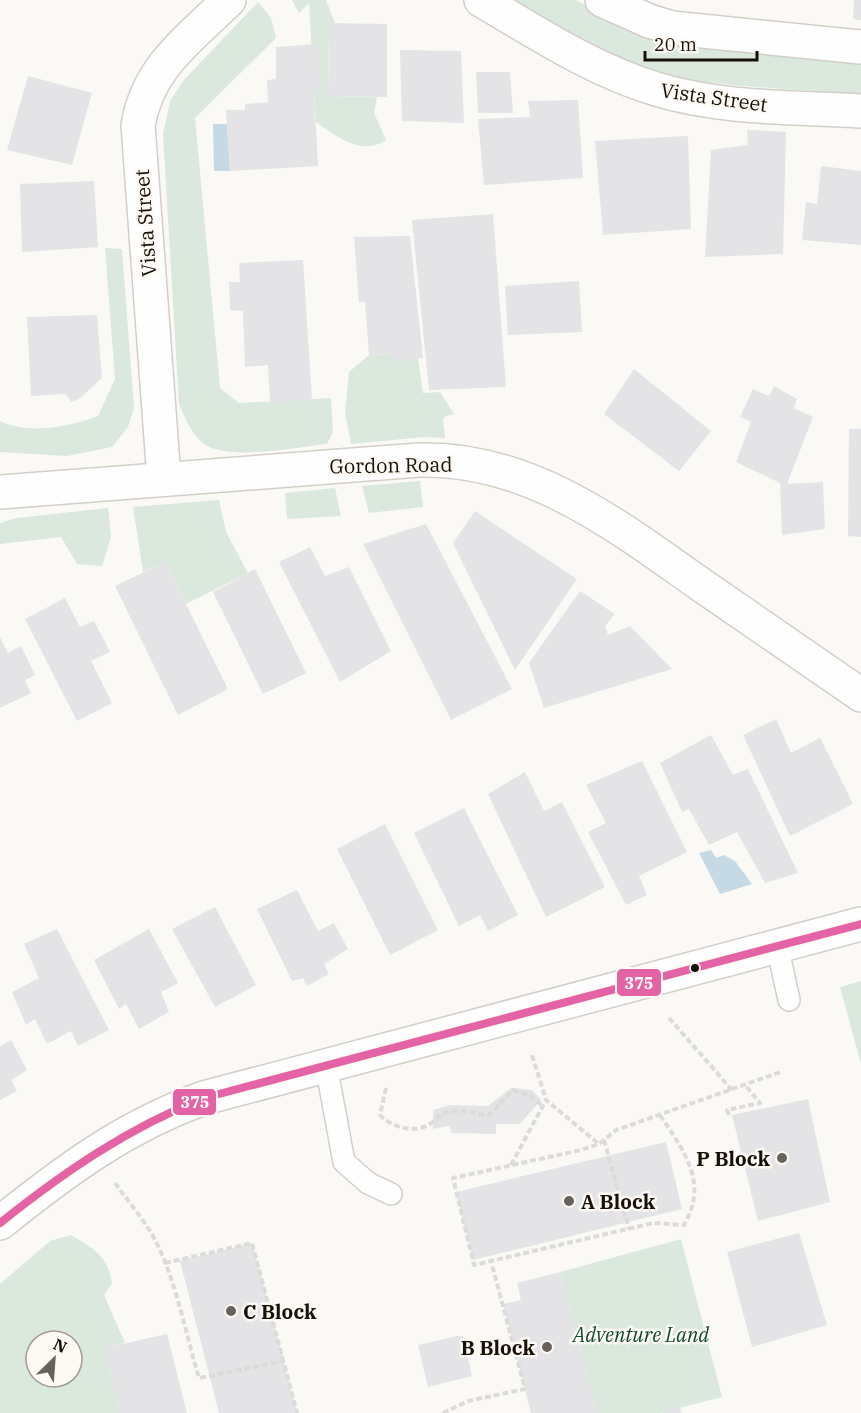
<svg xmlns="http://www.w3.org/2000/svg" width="861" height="1413" font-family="'IBM Plex Serif',serif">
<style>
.green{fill:#dae8de;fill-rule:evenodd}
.water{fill:#c6dae6}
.building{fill:#e4e3e6}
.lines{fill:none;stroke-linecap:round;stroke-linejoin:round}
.lane-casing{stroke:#d3cfc8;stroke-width:24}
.street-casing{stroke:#d3cfc8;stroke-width:36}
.secondary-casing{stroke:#d3cfc8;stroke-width:36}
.path{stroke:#dcdbda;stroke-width:4;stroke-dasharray:6 3;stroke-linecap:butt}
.lane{stroke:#fefefe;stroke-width:21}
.street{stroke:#fefefe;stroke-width:33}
.secondary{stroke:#fefefe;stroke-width:33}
.bus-1-casing{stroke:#fdf9f4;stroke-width:12}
.bus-1{stroke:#e463a4;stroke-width:8}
.bus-dot{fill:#171007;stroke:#fdf9f4;stroke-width:2}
.poi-dot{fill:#67625b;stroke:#fdf9f4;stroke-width:2}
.labels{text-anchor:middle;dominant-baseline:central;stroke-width:5;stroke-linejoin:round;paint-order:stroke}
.street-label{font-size:20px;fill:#171007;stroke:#fdf9f4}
.poi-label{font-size:20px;font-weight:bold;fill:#171007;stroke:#fdf9f4;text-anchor:end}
.park-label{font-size:20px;font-style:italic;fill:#114930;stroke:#fdf9f4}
.line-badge{stroke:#fdf9f4;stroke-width:2}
.badge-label{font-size:16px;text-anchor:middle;font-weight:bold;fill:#fff}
</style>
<rect width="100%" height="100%" fill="#fbf9f6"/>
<!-- green -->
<path class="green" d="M292,0h34l9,23 -6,1 -1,72 49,1 -3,16 12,27c-24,17 -50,-4 -70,-18l-7,-119 -10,10z
M505,0h71l15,8 270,52v35l-129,-10 -51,-6 -62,-17z
M258,2l13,16 5,20 -81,80 25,270 19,15 92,-5 2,34 -6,12c-29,3 -101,18 -124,-1 -12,-10 -18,-25 -24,-39l-16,-270 7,-33 13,-20z
M105,248l17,1 12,159 -6,19 -16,20 -45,9 -67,-4v-31c29,14 69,6 98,-5l17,-37z
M394,354v7l24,-3 5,35 17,-1 14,22 -8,2 -3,4 2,18 -20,-1 -74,7 -6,-32 4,-40 20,-17z
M420,481l3,26 -54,6 -7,-27z
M335,488l6,28 -54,3 -2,-26z
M219,500l7,32 22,41 -62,31 -21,-42 -22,10 -10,-65z
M108,508l3,29 -9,29 -25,-2 -16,-27 -61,7v-21l16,-5z
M861,981v83l-21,-77z
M71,1235c22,13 37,21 41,48l-8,12 21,48 -20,5 15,65h-120v-129l50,-43zM36,1341h36v36h-36z
M681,1239l41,158 -63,16h-62l-37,-141z"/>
<!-- water -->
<path class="water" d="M213,124h14l3,47h-16z
M711,850l5,8 8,-3 11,6 17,23 -32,10 -21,-41z"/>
<!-- building -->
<path class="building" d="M854,0h7v20l-8,-1z
M329,23l58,1v73l-59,-1z
M318,44l3,47h-7l4,75 -88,5 -4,-61h19v-6l23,-2 -1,-22 9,-1v-32z
M400,50l61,1 3,72 -62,-2z
M476,72h34l3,41h-35z
M28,76l64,17 -20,72 -65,-15z
M578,100l5,78 -99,7 -6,-66 52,-2 -2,-16z
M747,130l39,2 -3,122 -78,3 6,-107 37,-5z
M688,136l3,93 -88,6 -8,-94z
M821,166l40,5v74l-59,-5 4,-38 11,2z
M94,181l4,66 -76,5 -2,-68z
M493,214l13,173 -77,3 -17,-170z
M410,236l13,122 -29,3v-7l-25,1 -4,-53h-6l-5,-65z
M303,260l9,140 -42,2 -2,-37 -23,2 -2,-56 -13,-1 -1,-28h11l-1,-19z
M579,281l3,51 -74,3 -3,-49z
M97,315l5,63 -23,21 -8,3 -5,-8 -35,2 -4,-79z
M634,369l77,62 -32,40 -75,-57z
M774,386l23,13 -3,9 19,9 -26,67 36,-2 2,47 -43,6 -2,-52 -44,-21 15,-40 -11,-5 13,-28 16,7z
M849,429h12v108l-13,-1z
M475,511l102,68 -62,91 -62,-127z
M426,524l86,165 -61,31 -88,-176z
M310,547l15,29 24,-9 42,84 -51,31 -61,-120z
M165,562l63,127 -50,26 -63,-129z
M255,569l51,104 -43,21 -50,-102z
M580,591l35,23 -10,12 3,9 22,-9 42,43 -128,39 -15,-45z
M65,598l15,29 14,-6 16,31 -19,9 21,42 -35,18 -52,-102z
M0,637l8,16 13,-7 14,29 -10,5 6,13 -31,15z
M776,719l15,34 29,-15 33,66 -63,32 -47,-101z
M711,735l22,40 15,-6 50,104 -33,10 -28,-51 -28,13 -20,-36 -7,3 -22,-49z
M642,761l45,91 -48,24 8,19 -21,10 -38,-73 18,-9 -20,-38z
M525,772l19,39 18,-9 43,85 -59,30 -58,-123z
M464,808l54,107 -30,16 -8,-16 -21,11 -45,-93z
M385,824l53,106 -48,25 -53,-106z
M297,890l21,41 16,-8 14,26 -24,15 5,10 -22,12 -4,-8 -11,3 -35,-72z
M215,907l41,78 -41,22 -43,-78z
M57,929l52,101 -31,16 -7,-15 -24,13 -12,-25 -9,6 -14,-33 27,-14 -15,-34z
M149,929l29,54 -17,9 8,20 -30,17 -13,-25 -7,5 -25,-49z
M11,1040l16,30 -16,10 6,11 -17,9v-54z
M511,1088l21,2 9,10 -21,24h-24v10l-44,-1 -3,-7 -16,3v-19l17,-5 38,1z
M808,1099l22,103 -72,19 -26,-106z
M666,1142l16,67 -209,51 -17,-68z
M799,1233l28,92 -75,22 -25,-95z
M252,1243l32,118 13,52h-78l-39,-152z
M560,1272l37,141h-66l-28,-109 18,-4 -4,-17z
M167,1334l20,79h-67l-15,-65z
M457,1336h6l9,40 -44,11 -10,-42z
M680,1407l2,6h-20v-1z"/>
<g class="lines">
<!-- lane casing -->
<g class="lane-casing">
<path id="lane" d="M777,945l12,55
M326,1065l18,97 24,21 23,11"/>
</g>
<!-- street casing -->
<g class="street-casing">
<path id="street" d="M481,0c56,33 112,70 175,89 65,20 138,18 205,22
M602,0l47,21 23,7 189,19
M164,479l-26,-354c10,-58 51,-86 91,-125
M0,492l419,-32c109,-3 196,64 281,124 54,37 107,74 161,111"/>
</g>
<!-- secondary casing -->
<g class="secondary-casing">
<path id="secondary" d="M0,1223c65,-52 125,-97 204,-125l657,-174"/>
</g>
<!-- path -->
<path class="path" d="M669,1018l63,72
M532,1055l14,45 53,44
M386,1088l-6,27c10,11 33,19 48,10 10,-5 11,-13 23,-14 12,-2 26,4 38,4l24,-25 16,5 14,11
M660,1115c24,36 49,68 24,110l-31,-2 -179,42 -21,-87 128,-28 18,-6 17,-14 164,-58
M729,1115l-2,-5 33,-7 -15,-18
M604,1140l25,89
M511,1165l35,-65
M115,1183c15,21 34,42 44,65 19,41 27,87 40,130l85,-17
M165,1263l87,-20 45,170
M443,1413l25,-12 57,-12 -34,-128"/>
<!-- lane -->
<use href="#lane" class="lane"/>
<!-- street -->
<use href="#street" class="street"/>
<!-- secondary -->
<use href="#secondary" class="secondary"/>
<!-- bus-1 casing -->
<g class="bus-1-casing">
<path id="bus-1" d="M0,1223c64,-51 128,-95 204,-125l657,-174"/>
</g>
<!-- bus-1 -->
<use href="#bus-1" class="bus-1"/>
</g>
<!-- markers -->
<circle class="bus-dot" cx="695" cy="968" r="5"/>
<g class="poi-dot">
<circle cx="782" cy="1158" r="6"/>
<circle cx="569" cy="1201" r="6"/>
<circle cx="231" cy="1311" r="6"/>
<circle cx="547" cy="1347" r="6"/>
</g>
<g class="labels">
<!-- street labels -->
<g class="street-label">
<text transform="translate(714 97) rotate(8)">Vista Street</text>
<text transform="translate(145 223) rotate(-94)">Vista Street</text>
<text transform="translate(391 465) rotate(-1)">Gordon Road</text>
</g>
<!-- poi labels -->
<g class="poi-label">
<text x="770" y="1158">P Block</text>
<text x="581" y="1201" text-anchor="start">A Block</text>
<text x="243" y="1311" text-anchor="start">C Block</text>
<text x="535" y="1347">B Block</text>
</g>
<!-- park labels -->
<g class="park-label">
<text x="641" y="1334">Adventure Land</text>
</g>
</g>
<g class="line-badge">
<rect x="616" y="968" width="46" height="29" rx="6" fill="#e463a4"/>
<rect x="172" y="1088" width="45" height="28" rx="6" fill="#e463a4"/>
</g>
<g class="badge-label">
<text x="639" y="989">375</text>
<text x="195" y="1108">375</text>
</g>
<!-- north arrow -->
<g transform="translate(54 1359) rotate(25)"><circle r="28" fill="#fdf9f4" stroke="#a19c95" stroke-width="1.5"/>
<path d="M0-4.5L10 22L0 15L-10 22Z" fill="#67625b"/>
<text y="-9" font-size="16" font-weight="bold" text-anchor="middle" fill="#171007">N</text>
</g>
<!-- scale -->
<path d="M645 51v9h112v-9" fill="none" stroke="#171007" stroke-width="3"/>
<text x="654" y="51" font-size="18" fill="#171007" stroke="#fdf9f4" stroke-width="4.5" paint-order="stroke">20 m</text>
</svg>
